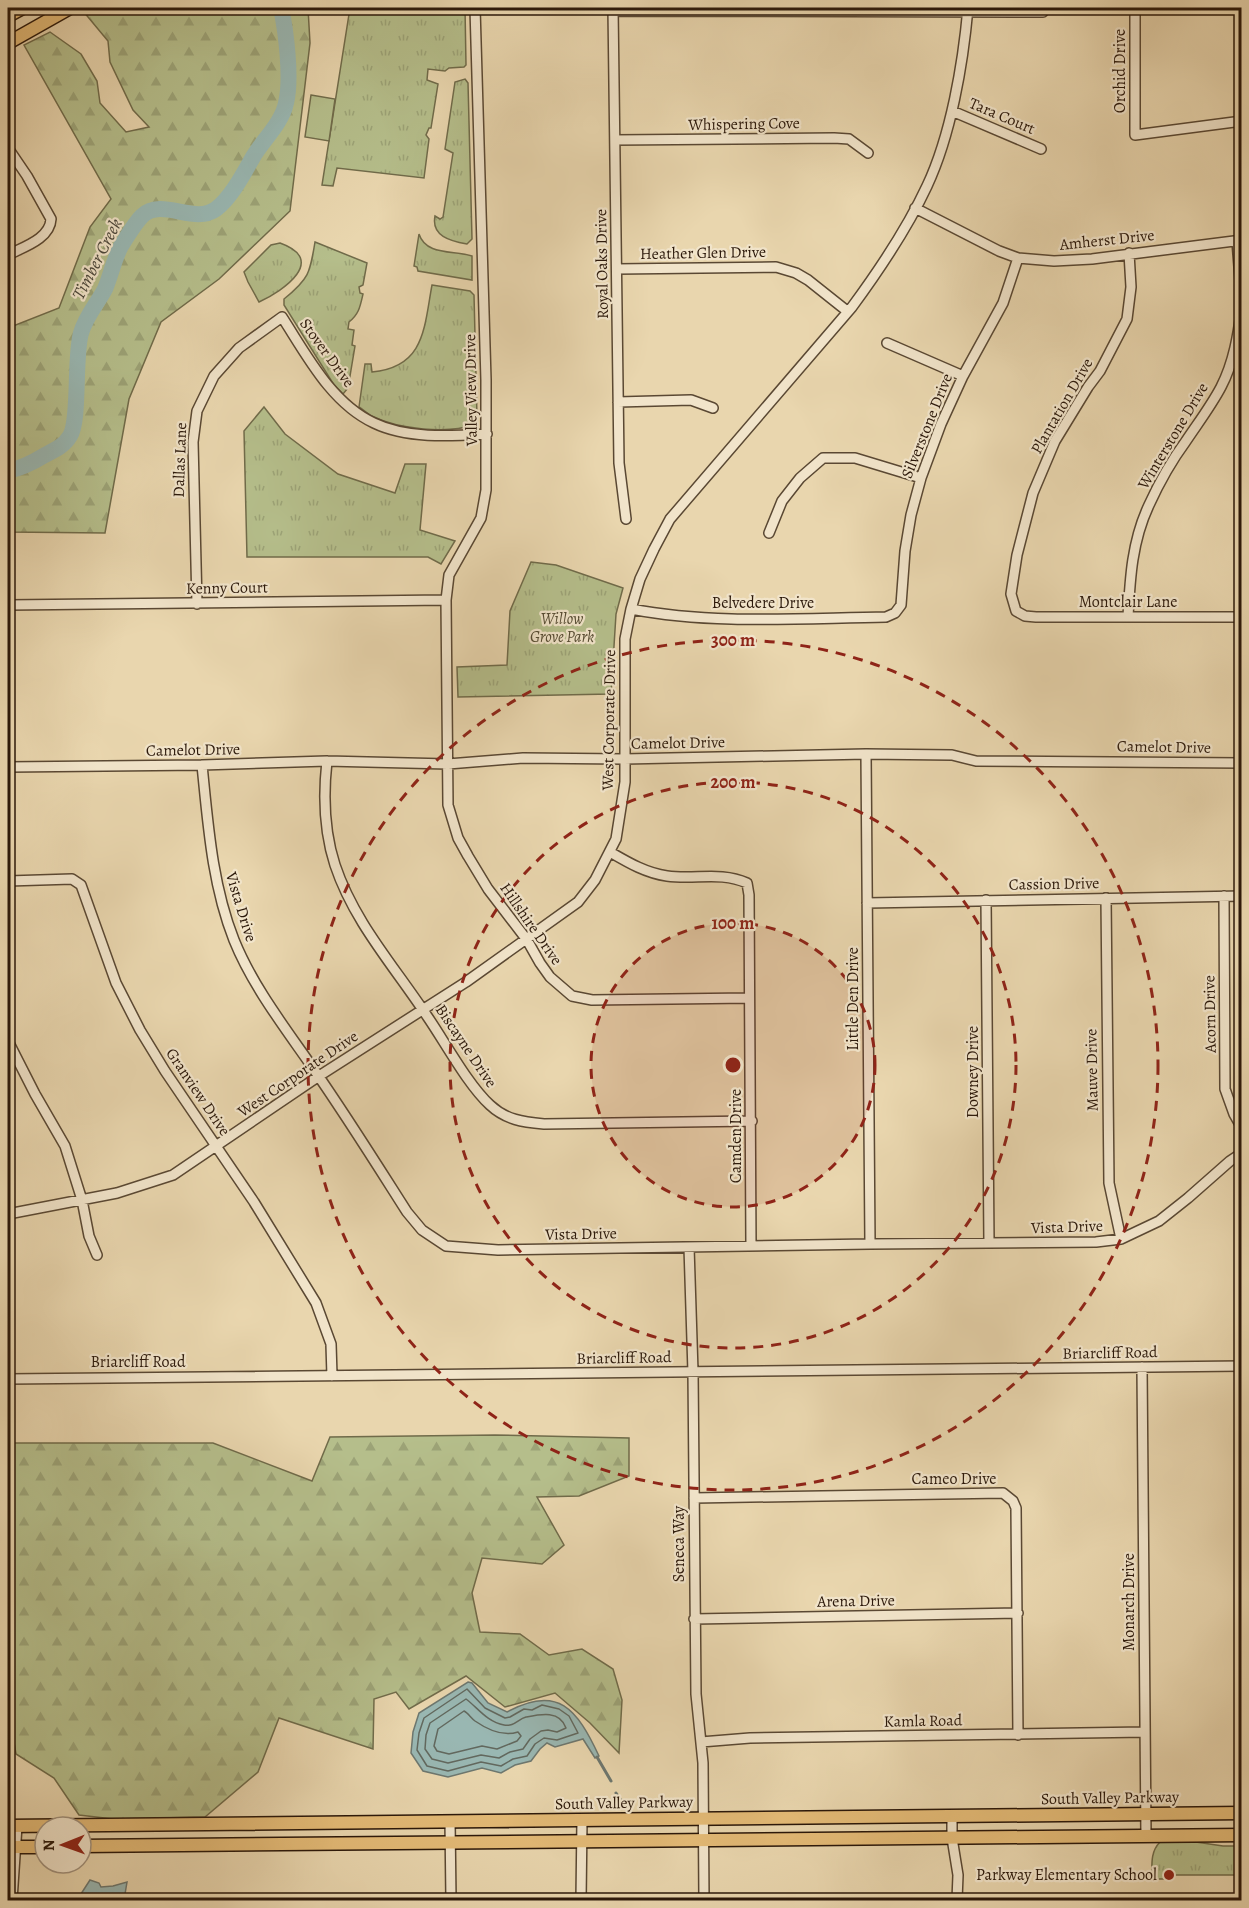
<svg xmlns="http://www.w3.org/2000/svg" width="1249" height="1908" font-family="Alegreya,serif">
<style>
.grass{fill:url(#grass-tufts);stroke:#706b4a;stroke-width:1.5}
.forest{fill:url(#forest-firs);stroke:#706b4a;stroke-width:1.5}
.pitch{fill:#b5be8b;stroke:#706b4a;stroke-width:1.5}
.water{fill:#99b7b2;stroke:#6d776f;stroke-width:1.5}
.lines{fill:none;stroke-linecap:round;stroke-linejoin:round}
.shore{stroke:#62685e;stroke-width:1.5}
.stream{stroke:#6d776f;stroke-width:3}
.river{stroke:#99b7b2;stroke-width:16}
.minor-casing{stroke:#5a4833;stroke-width:12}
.major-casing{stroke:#2b180a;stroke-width:15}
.minor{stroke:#f1e4ca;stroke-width:9}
.major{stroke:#e4bb77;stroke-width:12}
.ring{fill:none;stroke:#8f2418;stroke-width:3;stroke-dasharray:10 8}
.poi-dot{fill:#8f2418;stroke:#f1e4ca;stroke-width:2}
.labels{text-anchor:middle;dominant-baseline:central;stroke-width:4.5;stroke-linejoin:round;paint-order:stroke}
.street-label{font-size:16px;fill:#2b180a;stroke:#f1e4ca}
.park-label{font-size:16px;font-style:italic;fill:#544a31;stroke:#f1e4ca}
.poi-label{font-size:16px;fill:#2b180a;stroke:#f1e4ca;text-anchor:end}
.water-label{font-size:18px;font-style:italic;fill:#4c483c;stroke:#f1e4ca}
.centre{fill:#8f2418;stroke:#f1e4ca;stroke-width:3}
.ring-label{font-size:18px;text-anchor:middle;font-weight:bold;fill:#8f2418;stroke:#f1e4ca;stroke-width:4.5;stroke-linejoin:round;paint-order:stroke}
</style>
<defs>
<pattern id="grass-tufts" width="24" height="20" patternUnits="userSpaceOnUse" patternTransform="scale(1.5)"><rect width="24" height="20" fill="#b5be8b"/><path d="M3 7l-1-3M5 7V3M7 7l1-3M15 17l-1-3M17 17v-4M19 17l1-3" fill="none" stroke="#9ca377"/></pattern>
<pattern id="forest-firs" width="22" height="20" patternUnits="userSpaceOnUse" patternTransform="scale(1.5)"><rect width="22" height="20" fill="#b5be8b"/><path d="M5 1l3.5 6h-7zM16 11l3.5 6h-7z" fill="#9ca377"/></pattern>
</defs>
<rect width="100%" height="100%" fill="#e9d6ae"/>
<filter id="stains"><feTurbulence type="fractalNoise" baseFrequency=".00333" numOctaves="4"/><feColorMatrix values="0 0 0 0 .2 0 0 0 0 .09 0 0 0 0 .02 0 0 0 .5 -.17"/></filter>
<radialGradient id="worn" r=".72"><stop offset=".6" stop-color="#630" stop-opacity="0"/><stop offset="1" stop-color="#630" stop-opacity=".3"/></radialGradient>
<!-- grass -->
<path class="grass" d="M350,8h115l1,57 -2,2 -15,1 -4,3 -17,-2 -1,11 11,4 -7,44h-2l-3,7 3,4 -5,39 -87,-10 -4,18 -11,-1z
M465,79l3,4 4,156 -5,5c-17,-3 -36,-8 -32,-28l5,3 3,-2 10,-64 -8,-4 10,-67z
M419,234c7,22 35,16 53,22v24l-54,-9 -1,-4 -3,-1z
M315,242l52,21 -4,22 -4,2 1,6 3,1c-3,13 -4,20 -14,28l-1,7 6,1 -2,15 3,1 -7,42 -5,6 -9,-9 -50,-80v-6c25,-20 26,-26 31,-57z
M280,243c48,17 3,48 -21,59l-11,-20 -4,-10 27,-27z
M432,285l38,6 4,4 3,122 -4,8c-25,9 -75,4 -99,-8 -5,-2 -10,-7 -15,-10l6,-43h6l1,8c53,-5 52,-44 60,-87z
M264,407l21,27 53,40 57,19 10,-29h21l-6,66 35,11 -14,23 -13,-7h-181l-3,-126z
M531,562l25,3 67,23 -7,26 -5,80 -153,3 -1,-30 50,-2 3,-54z
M1189,1841l34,5h18v29h-74l-2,4h-13c0,-14 -2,-27 8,-37z"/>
<!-- forest -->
<path class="forest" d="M89,8h219l2,35 -20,168 -71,68 -58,43 -32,77 -24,134 -97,-1v-204l51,-20 31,-81 21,-28 -87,-154 26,-13 31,22 16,27 3,22 26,29 23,-5 -16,-17 -23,-48 -2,-21 -25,-30z
M495,1435l134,3v38l-50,20 -42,1 27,48 -22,19 -60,-6 -10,35 8,39 40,2 29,21 33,-6 31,20 9,31 -3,53 -29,-30 -35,-30 -50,14 -39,-31 -57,33 -13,-17 -22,7 -1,50 -94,-31 -21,54 -53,45 -92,2 -34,-4 -25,-37 -38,-24 -8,-48v-87l4,-9 -4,-35v-132h205l99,38 18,-44z"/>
<!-- pitch -->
<path class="pitch" d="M311,95l24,4 -6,42 -24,-4z"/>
<!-- water -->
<path class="water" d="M468,1682l4,1 16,20 19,9c51,-28 70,-3 92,44l-4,2 -12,-19 -28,8 -8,-4 -7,6 -9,12 -16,4 -14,8 -19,-5 -34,9 -25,-6 -12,-18 2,-21 6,-19z
M90,1880l9,3 2,4 12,-1 14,-4 -3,18h-47z"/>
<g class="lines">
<!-- shore -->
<path class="shore" d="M467,1689l18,19 20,10 5,-1 14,-8 8,1 10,-5 17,4 10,7 9,17 -21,7 -13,-2 -9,6 -8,12 -14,3 -12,7 -20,-4 -33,9 -21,-5 -10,-16 2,-17 5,-15z
M466,1699c12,9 21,23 38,26 10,2 14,-6 22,-8 15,-3 34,-7 40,11l-9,4 -9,-2 -7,1 -11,8 -7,10 -13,3 -11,6 -18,-3 -33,8 -16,-4 -7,-10 1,-14 4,-12z
M464,1711c4,2 7,7 11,10 13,9 28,16 43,11l3,4 -4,5 -20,8 -15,-3 -33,8 -12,-3 -3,-5 4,-17z"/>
<!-- stream -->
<path class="stream" d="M597,1757l14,24
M616,1793l9,13"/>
<!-- river -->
<path class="river" d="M8,471c14,-3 24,-8 37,-16 10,-5 19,-9 25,-19 10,-15 4,-79 11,-103 5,-17 16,-29 24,-44 6,-14 9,-30 16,-43 6,-9 13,-22 21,-30 20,-19 52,9 74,-7 15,-11 28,-36 37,-52 10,-17 29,-34 33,-54 6,-24 0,-72 -5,-95"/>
<!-- minor casing -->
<g class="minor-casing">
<path id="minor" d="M475,8l11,372v110l-5,28 -32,57 -3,25 2,205 10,33 10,18 20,33 39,51 13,23 10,14 22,19 20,4 157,-2
M613,8l6,455 7,56
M1135,8v127l107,-14
M613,11l430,1
M952,111l89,38
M615,140l219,-2 15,1 19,14
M8,148l19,28 24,43c-1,20 -28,28 -43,36
M915,208l84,43 19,7 36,3 38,-2 150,-19
M1237,241l5,64
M1129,253l2,34 -4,32 -27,52 -12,16 -33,54 -22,52 -16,62 -6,39 5,17 9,5 11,1h206
M617,269l159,-2 20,6 12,7 39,31
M887,343l76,33
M618,402l73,-2 22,8
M769,533l13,-32 18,-23 23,-20h32l66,20
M197,604l-4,-162 4,-31 17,-35 25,-28 43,-31c24,37 49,86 92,106 33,16 77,13 113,11
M8,605l438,-5
M631,609c83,16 170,9 255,8l9,-4 6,-8 4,-54 6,-36 10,-37 20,-54 22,-48 40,-73 15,-45
M1128,617c2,-39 4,-76 21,-112 10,-22 23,-45 37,-64 12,-18 25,-35 35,-54 13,-25 17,-52 21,-80
M866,754l4,490
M327,761c-4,35 -3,70 8,104 19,57 59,101 92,151 18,26 41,69 63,89 16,15 33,17 54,19l208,-3
M202,765c6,59 10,119 32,175 19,47 52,89 81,131 32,46 62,94 92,141l15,18 24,16 52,4 372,-6 226,-2 25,-3 38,-18 29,-23 42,-37 12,-8
M8,767l194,-2 125,-4 121,3 75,-6 101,1 242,-5 86,1 24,6 266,2
M610,852c19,11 36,21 57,24 28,4 53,-5 80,7l2,12 2,351
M8,881l64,-2 9,6 35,98 24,47 25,41 89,131 62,101 15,41 1,32
M1224,896l1,193 9,25 8,14
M1106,898l3,285 12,56
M986,900l3,343
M867,903l375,-7
M8,1041l27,53 30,52 17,54 7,36 8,19
M8,1214l109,-21 56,-18 146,-99 147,-94 112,-80 17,-22 21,-41 9,-57v-143l6,-30 9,-30 14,-30 16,-30 182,-212c28,-38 55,-78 75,-121 24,-51 36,-122 41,-178
M689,1247l4,125 3,322 7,69 1,137
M1142,1367l4,469
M8,1379l1234,-13
M694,1498l309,-5 10,8 3,7 2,227
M694,1619l324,-6
M701,1742l49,-4 395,-6
M952,1816v22l6,37 -1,25
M450,1821l1,79
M12,1900l5,-74
M581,1900l1,-80"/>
</g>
<!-- major casing -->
<g class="major-casing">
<path id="major" d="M8,16l15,-8
M8,43l62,-35
M8,1826l1234,-13
M81,1846l1161,-11
M8,1847h37"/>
</g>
<!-- minor -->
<use href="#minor" class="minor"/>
<!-- major -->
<use href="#major" class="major"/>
</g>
<!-- distance rings -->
<circle cx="733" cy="1065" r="142" fill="#8f2418" fill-opacity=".12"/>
<g class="ring">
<circle cx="733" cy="1065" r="142"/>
<circle cx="733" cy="1065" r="283"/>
<circle cx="733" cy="1065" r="425"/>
</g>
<!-- markers -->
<circle class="poi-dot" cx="1169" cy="1875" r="6"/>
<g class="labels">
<!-- street labels -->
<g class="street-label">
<text transform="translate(1120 71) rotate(-90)">Orchid Drive</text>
<text transform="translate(1002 116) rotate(23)">Tara Court</text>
<text transform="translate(744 124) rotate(-1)">Whispering Cove</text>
<text transform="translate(1107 240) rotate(-6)">Amherst Drive</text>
<text transform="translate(703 253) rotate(-1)">Heather Glen Drive</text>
<text transform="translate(602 264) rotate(-91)">Royal Oaks Drive</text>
<text transform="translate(327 353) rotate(54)">Stover Drive</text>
<text transform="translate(471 390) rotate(-91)">Valley View Drive</text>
<text transform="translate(1062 406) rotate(-60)">Plantation Drive</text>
<text transform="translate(927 426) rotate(-68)">Silverstone Drive</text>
<text transform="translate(1173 436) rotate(-59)">Winterstone Drive</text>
<text transform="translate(180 460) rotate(-88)">Dallas Lane</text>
<text transform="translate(227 588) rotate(-1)">Kenny Court</text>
<text x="1128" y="602">Montclair Lane</text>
<text x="763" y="603">Belvedere Drive</text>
<text transform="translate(609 720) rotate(-89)">West Corporate Drive</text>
<text transform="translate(678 743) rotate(-1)">Camelot Drive</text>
<text transform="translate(1164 747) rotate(1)">Camelot Drive</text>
<text transform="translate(193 750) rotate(-1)">Camelot Drive</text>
<text transform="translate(1054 884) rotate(-1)">Cassion Drive</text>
<text transform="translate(241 907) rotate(73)">Vista Drive</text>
<text transform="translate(531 924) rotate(55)">Hillshire Drive</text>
<text transform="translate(853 999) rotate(-90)">Little Den Drive</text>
<text transform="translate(1210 1014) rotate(-91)">Acorn Drive</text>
<text transform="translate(466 1046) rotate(56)">Biscayne Drive</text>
<text transform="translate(1092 1070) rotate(-91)">Mauve Drive</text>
<text transform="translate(973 1072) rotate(-90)">Downey Drive</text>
<text transform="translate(298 1074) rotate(-34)">West Corporate Drive</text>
<text transform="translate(198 1092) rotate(56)">Granview Drive</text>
<text transform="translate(736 1136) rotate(-90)">Camden Drive</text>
<text transform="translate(1067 1227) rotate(-2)">Vista Drive</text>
<text transform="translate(581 1234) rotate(-1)">Vista Drive</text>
<text transform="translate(1110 1353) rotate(-1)">Briarcliff Road</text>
<text transform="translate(624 1358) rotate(-1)">Briarcliff Road</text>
<text x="138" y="1362">Briarcliff Road</text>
<text x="954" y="1479">Cameo Drive</text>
<text transform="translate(679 1544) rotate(-90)">Seneca Way</text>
<text transform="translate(856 1601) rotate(-1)">Arena Drive</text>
<text transform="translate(1129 1602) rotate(-90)">Monarch Drive</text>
<text transform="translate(923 1721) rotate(-1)">Kamla Road</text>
<text transform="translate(1110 1798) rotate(-1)">South Valley Parkway</text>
<text transform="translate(624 1803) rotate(-1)">South Valley Parkway</text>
</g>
<!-- park labels -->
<g class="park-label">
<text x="562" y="619">Willow<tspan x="562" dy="18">Grove Park</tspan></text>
</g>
<!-- poi labels -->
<g class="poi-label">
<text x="1157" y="1875">Parkway Elementary School</text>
</g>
<!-- water labels -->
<g class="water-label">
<text transform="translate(97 259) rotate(-63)">Timber Creek</text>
</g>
</g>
<circle cx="733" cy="1065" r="9" class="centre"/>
<g class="ring-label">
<text x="733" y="646">300 m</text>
<text x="733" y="788">200 m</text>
<text x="733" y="929">100 m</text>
</g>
<!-- margin -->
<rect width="1249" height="1908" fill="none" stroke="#e9d6ae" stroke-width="30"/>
<rect x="9" y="9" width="1231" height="1890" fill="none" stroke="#2b180a" stroke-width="3"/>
<rect x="15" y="15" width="1219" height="1878" fill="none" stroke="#2b180a" stroke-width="1.5"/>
<!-- north arrow -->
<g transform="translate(63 1845) rotate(269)"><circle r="28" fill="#f1e4ca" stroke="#a2927d" stroke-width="1.5"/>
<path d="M0-4.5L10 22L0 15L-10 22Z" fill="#8f2418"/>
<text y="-9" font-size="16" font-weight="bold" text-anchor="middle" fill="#2b180a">N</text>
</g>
<rect width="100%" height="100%" filter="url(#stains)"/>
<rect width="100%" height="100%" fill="url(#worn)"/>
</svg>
